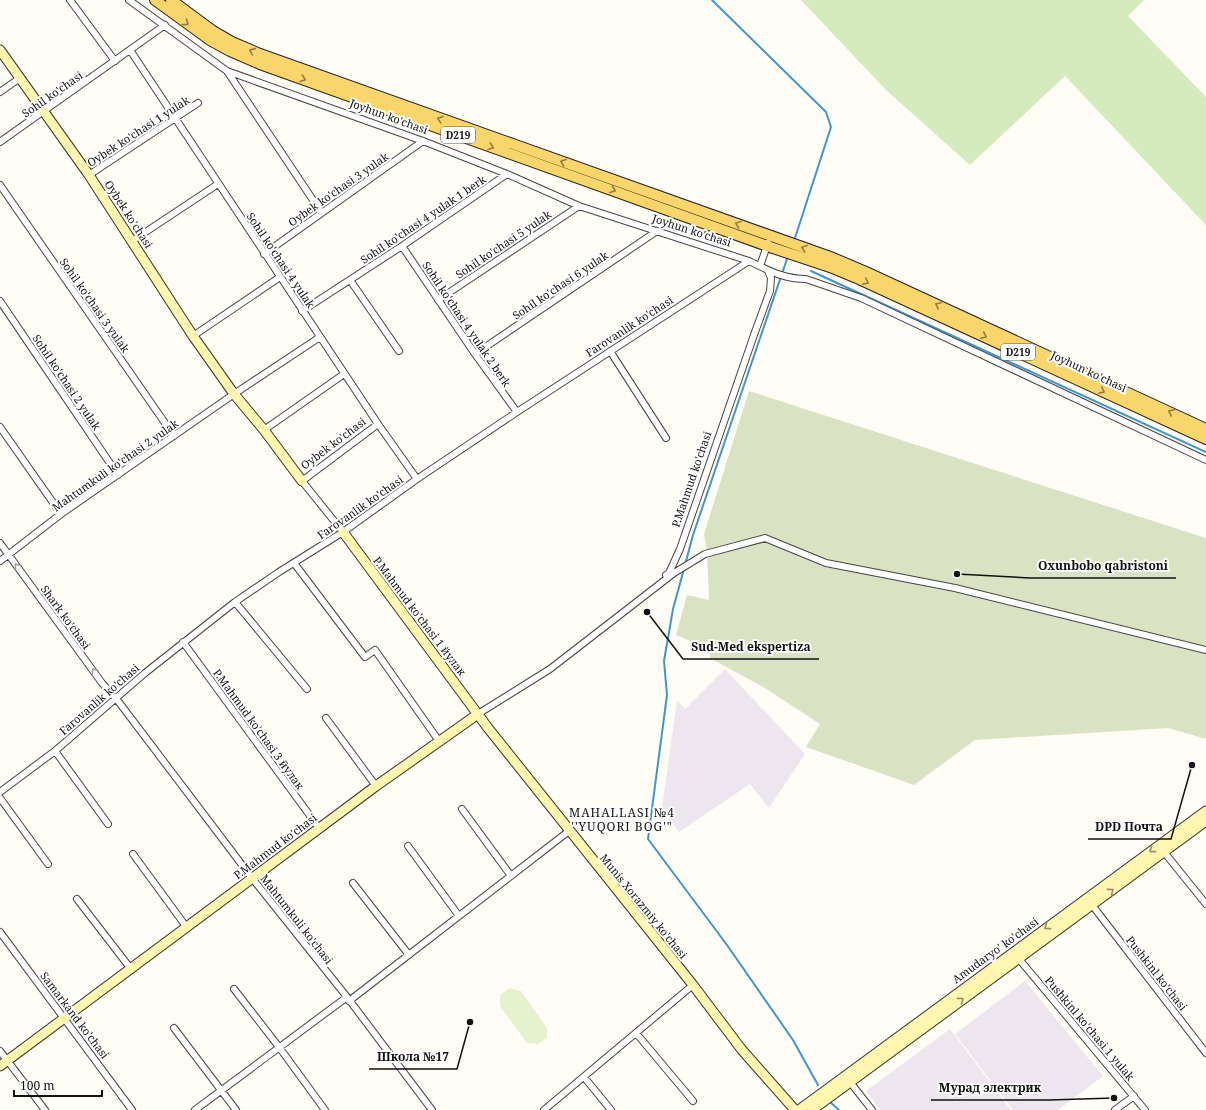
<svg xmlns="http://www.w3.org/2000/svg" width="1206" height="1110" font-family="'Noto Serif',serif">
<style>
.industrial{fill:#eee6ef}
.green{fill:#d5ebbd}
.cemetery{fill:#d9e3c4}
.pitch{fill:#e6f2cf}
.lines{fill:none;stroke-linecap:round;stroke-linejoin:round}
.stream{stroke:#3f96cf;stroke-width:2}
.street-casing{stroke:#444;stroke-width:8}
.secondary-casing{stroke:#333;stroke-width:11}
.primary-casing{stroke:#222;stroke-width:12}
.street{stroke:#fff;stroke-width:6}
.secondary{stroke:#fff6b0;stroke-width:9}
.primary{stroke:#f9d66b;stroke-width:10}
.oneway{stroke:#917d42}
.oneway2{stroke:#a0a0a0}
.oneway3{stroke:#948f68}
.labels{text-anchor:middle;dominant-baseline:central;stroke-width:4;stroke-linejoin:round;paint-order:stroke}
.shield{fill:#fff;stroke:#585858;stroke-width:1}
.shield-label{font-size:10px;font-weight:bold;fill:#111}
.street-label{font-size:11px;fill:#111;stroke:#fff}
.neighbourhood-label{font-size:12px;letter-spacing:1px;fill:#111;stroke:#fff}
.leader{fill:none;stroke:#111;stroke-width:1.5}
.callout-dot{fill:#111;stroke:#fff;stroke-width:1.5}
.callout-label{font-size:12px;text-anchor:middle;font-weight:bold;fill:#111;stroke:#fff;stroke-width:4;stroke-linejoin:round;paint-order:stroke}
</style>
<rect width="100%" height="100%" fill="#fffdf5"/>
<!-- industrial -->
<path class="industrial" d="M725,669l80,85 -36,54 -19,-24 -71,48 -17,-24 15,-108 8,9z
M1025,981l78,95 -45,34h-45l-58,-76z
M950,1029l61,81h-131l-14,-19z"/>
<!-- green -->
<path class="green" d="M801,0h343l-16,16 78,81v128l-141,-149 -95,89 -84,-75z"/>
<!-- cemetery -->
<path class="cemetery" d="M749,391l457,147v201l-38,-11 -193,12 -61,45 -108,-38 14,-23 -55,-36 -55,-30 1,-8 -35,-15 11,-40 22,5 -2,-47 -3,-19z"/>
<!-- pitch -->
<path class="pitch" d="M510,988l11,3 26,37v10l-9,6 -11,-1 -27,-37v-11z"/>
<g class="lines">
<!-- stream -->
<path class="stream" d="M712,0l114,112 5,15 -37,114
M811,271l395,181
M685,565l8,-30 95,-279
M684,569l-11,40 -9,52 3,34 -19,144 79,106 66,95 25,45
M829,1101l10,9"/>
<!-- street casing -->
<g class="street-casing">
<path id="street" d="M70,0l45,61
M129,0l98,71 196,70 84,33 72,32 170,55c19,9 34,18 57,18l55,19 345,162
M130,50l248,374 39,55
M227,71l94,141
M0,92l20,-14
M0,142l165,-117
M89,175l109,-72
M0,185l174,251
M132,241l86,-57
M402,246l73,108 42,58
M264,254l159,-113
M760,266l8,-23
M350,280l49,71
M438,300l141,-94
M0,301l118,174
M302,311l100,-65 105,-72
M193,336l87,-59
M610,351l56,87
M475,354l182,-123
M0,427l61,87
M264,430l80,-56
M343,532l-41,-51 76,-57
M0,543l102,140 16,18 134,177 95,119 85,113
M0,561l61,-47 173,-120 86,-57
M294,563l71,94 10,-7 64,91
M666,575l3,-2 11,-24 75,-217 15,-41 1,-13 -3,-7
M235,602l72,87
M183,642l136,186
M478,714l72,-45 124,-96 31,-19 60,-16 61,25 129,25 251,62
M326,718l50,68
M55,751l53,73
M0,792l55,-41 90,-78 90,-71 44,-30 64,-40 74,-53 100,-67 232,-151
M0,798l48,66
M462,809l49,67
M408,846l51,70
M1164,852l42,52
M133,854l52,71 1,3
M353,883l56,72
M77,899l54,70
M1092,905l114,148
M0,932l132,178
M1019,959l126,151
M234,989l45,58 46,63
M349,1001l220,-170
M174,1028l62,82
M636,1033l57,68
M0,1051l45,59
M584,1077l27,33
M850,1082l22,28
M195,1110l152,-113
M544,1110l149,-125
M1115,1110l19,-14"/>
</g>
<!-- secondary casing -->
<g class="secondary-casing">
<path id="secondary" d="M0,50l89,125 104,161 41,58 30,36 38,51
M343,532l145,196 205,257 49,65 53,60
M0,1066l376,-280 102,-72
M799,1110l407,-299
M812,1110l394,-289"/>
</g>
<!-- primary casing -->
<g class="primary-casing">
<path id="primary" d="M155,0l55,40 20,11 30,13 513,184 57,19 29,12 347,160
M171,0l42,31 19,11 28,12 573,204 33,14 340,157"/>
</g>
<!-- street -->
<use href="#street" class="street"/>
<!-- secondary -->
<use href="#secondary" class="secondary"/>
<!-- primary -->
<use href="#primary" class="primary"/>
</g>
<!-- one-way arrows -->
<defs><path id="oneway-chevron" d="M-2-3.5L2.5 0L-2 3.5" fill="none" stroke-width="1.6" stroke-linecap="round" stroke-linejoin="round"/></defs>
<g class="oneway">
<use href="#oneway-chevron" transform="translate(186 23) rotate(36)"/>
<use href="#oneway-chevron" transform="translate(252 51) rotate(-156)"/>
<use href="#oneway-chevron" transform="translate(303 79) rotate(20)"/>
<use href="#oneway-chevron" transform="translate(440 119) rotate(-160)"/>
<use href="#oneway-chevron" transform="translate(491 147) rotate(20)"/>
<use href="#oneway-chevron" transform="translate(563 162) rotate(-160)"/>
<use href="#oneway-chevron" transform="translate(613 190) rotate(20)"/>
<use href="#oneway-chevron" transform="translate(738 224) rotate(-160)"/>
<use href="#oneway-chevron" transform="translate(804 248) rotate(-160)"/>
<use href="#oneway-chevron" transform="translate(866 282) rotate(25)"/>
<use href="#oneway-chevron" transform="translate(938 305) rotate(-155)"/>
<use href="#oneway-chevron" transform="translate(984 336) rotate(25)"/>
<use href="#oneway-chevron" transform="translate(1102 391) rotate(25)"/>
<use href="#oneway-chevron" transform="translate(1171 412) rotate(-155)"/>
</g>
<g class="oneway2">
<use href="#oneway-chevron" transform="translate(17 566) rotate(-126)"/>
<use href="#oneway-chevron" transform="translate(94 671) rotate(-127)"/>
</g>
<g class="oneway3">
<use href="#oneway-chevron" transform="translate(1152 850) rotate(144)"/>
<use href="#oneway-chevron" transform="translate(1111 891) rotate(-36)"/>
<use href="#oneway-chevron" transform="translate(1047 927) rotate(144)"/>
<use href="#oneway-chevron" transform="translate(961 1000) rotate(-36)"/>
</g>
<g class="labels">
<!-- shield labels -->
<g class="shield">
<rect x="441" y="127" width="34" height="16" rx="3"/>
<rect x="1001" y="344" width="34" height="16" rx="3"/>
</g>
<g class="shield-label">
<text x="458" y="135">D219</text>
<text x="1018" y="352">D219</text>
</g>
<!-- street labels -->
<g class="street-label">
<text transform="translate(52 94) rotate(-35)">Sohil ko'chasi</text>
<text transform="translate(389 116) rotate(20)">Joyhun ko'chasi</text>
<text transform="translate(138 131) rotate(-33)">Oybek ko'chasi 1 yulak</text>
<text transform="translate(338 189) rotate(-35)">Oybek ko'chasi 3 yulak</text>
<text transform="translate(129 214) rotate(57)">Oybek ko'chasi</text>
<text transform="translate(423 219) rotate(-34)">Sohil ko'chasi 4 yulak 1 berk</text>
<text transform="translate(692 230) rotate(18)">Joyhun ko'chasi</text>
<text transform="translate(503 244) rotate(-34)">Sohil ko'chasi 5 yulak</text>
<text transform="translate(281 260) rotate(56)">Sohil ko'chasi 4 yulak</text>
<text transform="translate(560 285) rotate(-34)">Sohil ko'chasi 6 yulak</text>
<text transform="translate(95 305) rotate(55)">Sohil ko'chasi 3 yulak</text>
<text transform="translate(467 324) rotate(56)">Sohil ko'chasi 4 yulak 2 berk</text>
<text transform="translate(629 326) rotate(-33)">Farovanlik ko'chasi</text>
<text transform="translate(1089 371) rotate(25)">Joyhun ko'chasi</text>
<text transform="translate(67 382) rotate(56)">Sohil ko'chasi 2 yulak</text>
<text transform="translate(333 443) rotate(-37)">Oybek ko'chasi</text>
<text transform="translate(115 465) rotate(-35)">Mahtumkuli ko'chasi 2 yulak</text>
<text transform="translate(691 479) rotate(-71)">P.Mahmud ko'chasi</text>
<text transform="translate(360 507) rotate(-35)">Farovanlik ko'chasi</text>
<text transform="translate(420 616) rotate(53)">P.Mahmud ko'chasi 1 йулак</text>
<text transform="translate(66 617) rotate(54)">Shark ko'chasi</text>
<text transform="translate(99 699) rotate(-41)">Farovanlik ko'chasi</text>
<text transform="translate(259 729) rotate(54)">P.Mahmud ko'chasi 3 йулак</text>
<text transform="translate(275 846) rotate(-37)">P.Mahmud ko'chasi</text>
<text transform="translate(644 906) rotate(51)">Munis Xorazmiy ko'chasi</text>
<text transform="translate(297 919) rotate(52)">Mahtumkuli ko'chasi</text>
<text transform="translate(995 950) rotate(-36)">Amudaryo' ko'chasi</text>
<text transform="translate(1157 973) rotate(52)">Pushkinl ko'chasi</text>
<text transform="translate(75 1015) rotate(53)">Samarkand ko'chasi</text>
<text transform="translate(1090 1028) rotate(50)">Pushkinl ko'chasi 1 yulak</text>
</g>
<!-- neighbourhood labels -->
<g class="neighbourhood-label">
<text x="622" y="812">MAHALLASI №4<tspan x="622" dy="14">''YUQORI BOG'"</tspan></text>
</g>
</g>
<!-- callouts -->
<path class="leader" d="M957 574L1030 578H1176M647 612L683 659H819M1192 765L1171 839H1088M470 1022L457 1069H369M1114 1098L1049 1100H931"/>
<g class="callout-dot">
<circle cx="957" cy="574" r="4"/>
<circle cx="647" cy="612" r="4"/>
<circle cx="1192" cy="765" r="4"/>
<circle cx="470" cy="1022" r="4"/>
<circle cx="1114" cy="1098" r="4"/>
</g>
<g class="callout-label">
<text x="1103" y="570">Oxunbobo qabristoni</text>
<text x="751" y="651">Sud-Med ekspertiza</text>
<text x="1129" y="831">DPD Почта</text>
<text x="413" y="1061">Школа №17</text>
<text x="990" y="1092">Мурад электрик</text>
</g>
<!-- scale -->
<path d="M14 1090v6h88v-6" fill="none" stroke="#111111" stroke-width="2"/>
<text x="20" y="1090" font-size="12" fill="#111111" stroke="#ffffff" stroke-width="3" paint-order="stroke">100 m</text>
</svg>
